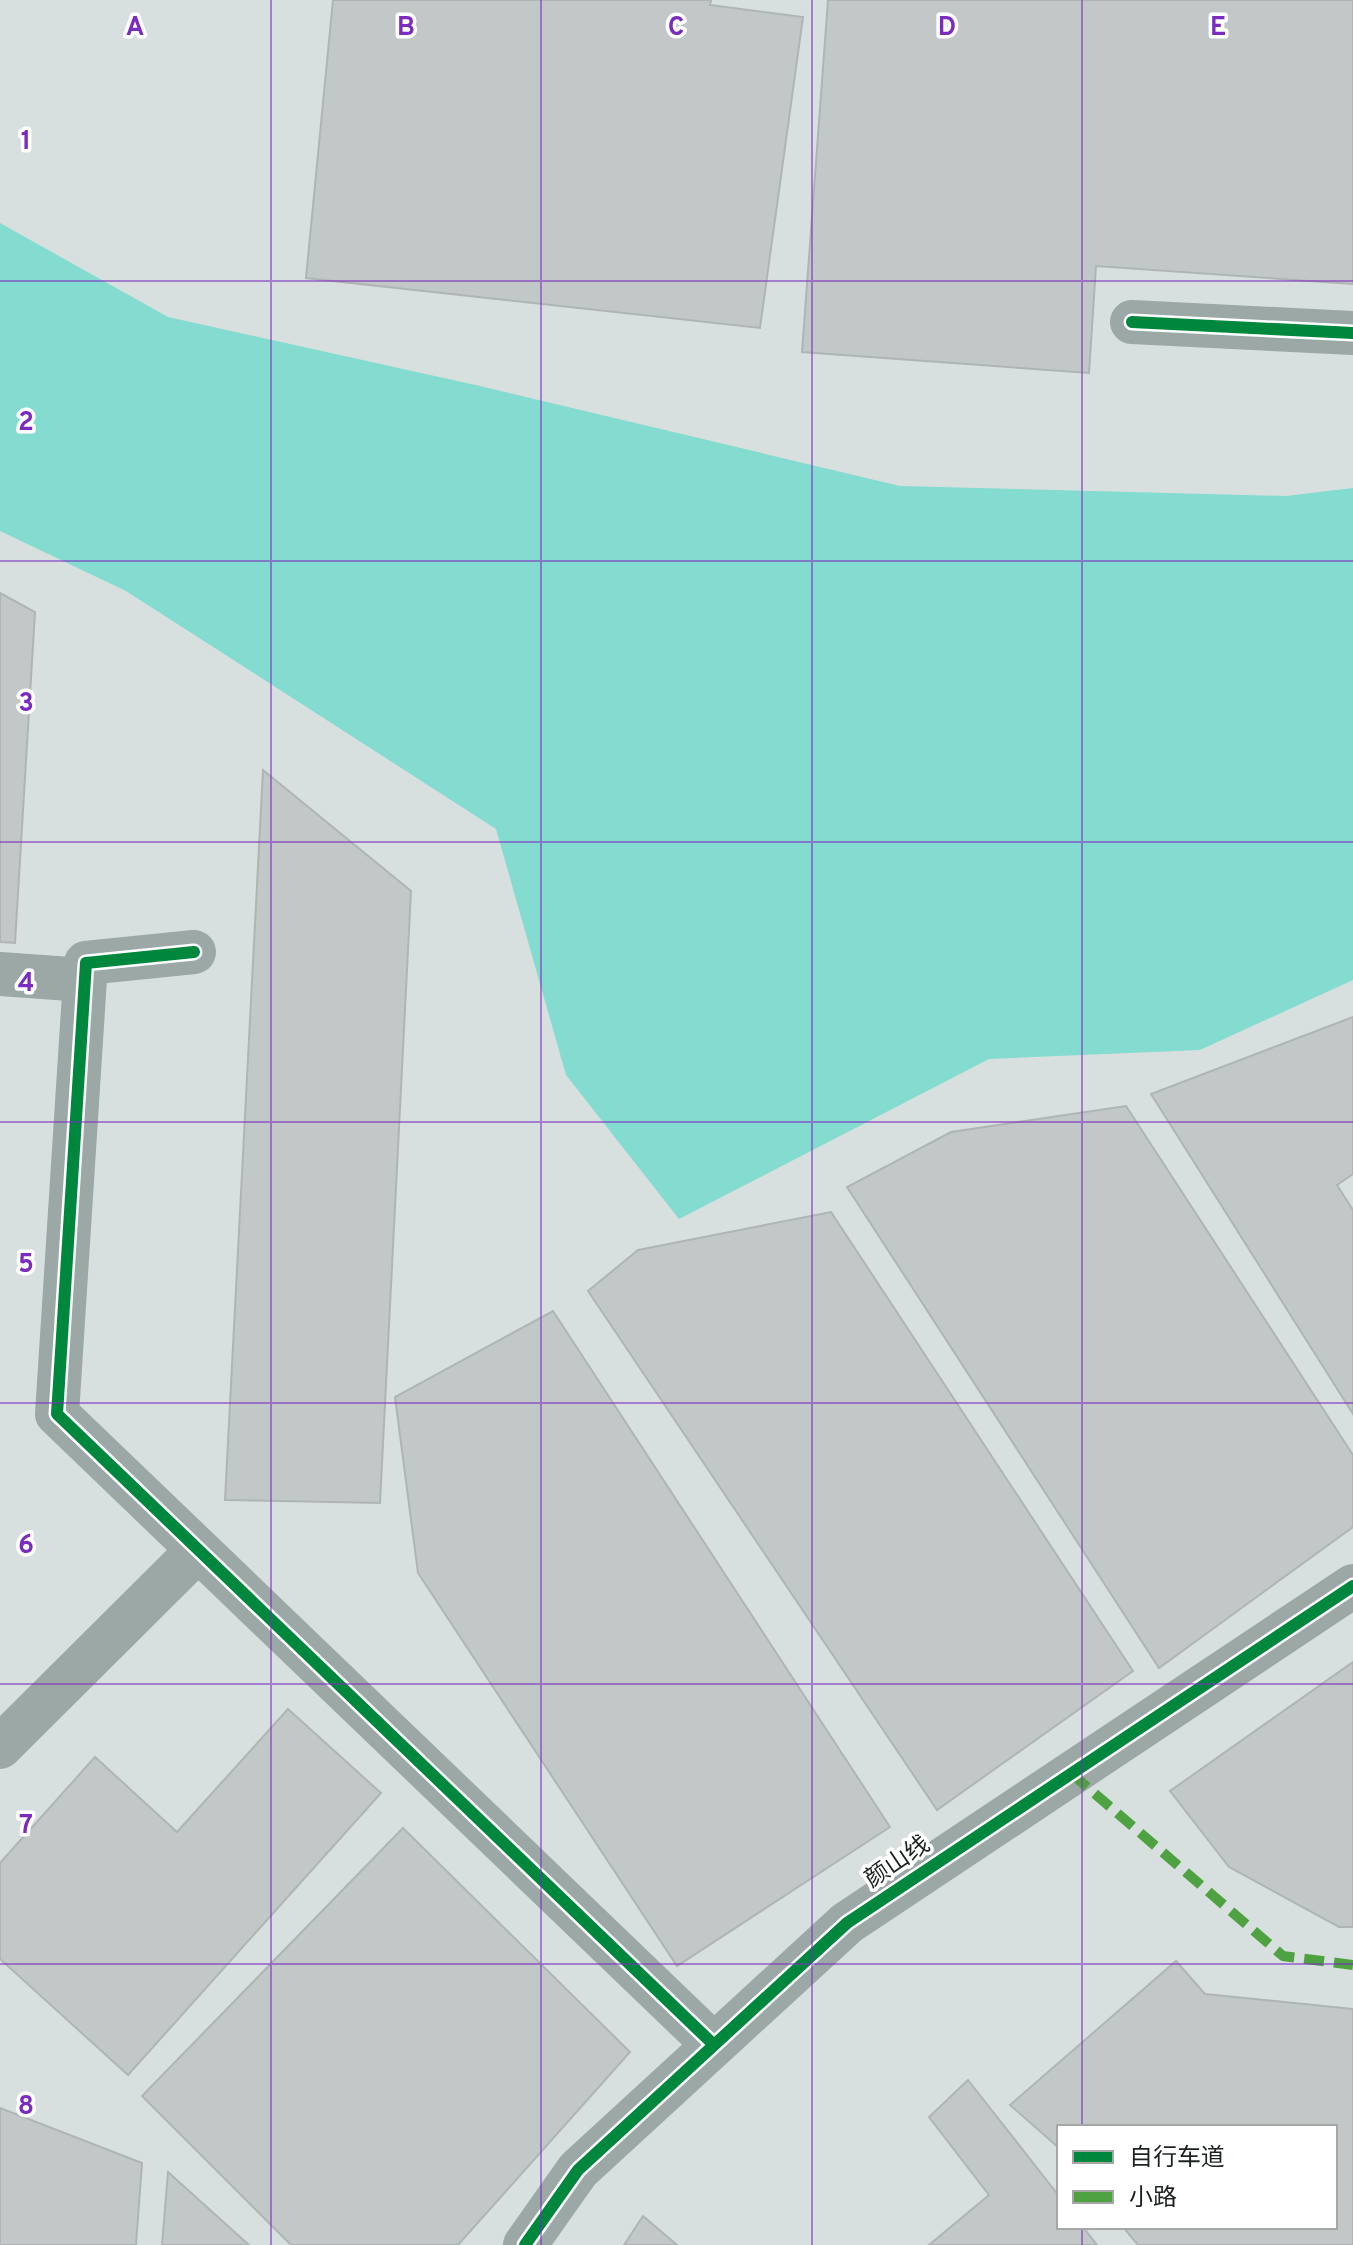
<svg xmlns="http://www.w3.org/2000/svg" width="1353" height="2245" font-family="Overpass,'Noto Sans SC',sans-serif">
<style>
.water{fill:#84dbcf}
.building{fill:#c2c8c7;stroke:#afb5b4;stroke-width:2}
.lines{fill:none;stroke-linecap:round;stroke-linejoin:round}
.minor{stroke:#9ba8a6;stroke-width:44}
.quiet{stroke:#4fa241;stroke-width:10;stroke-dasharray:20 10;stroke-linecap:butt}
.cycleway-casing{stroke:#fff;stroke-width:17}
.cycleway{stroke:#00873e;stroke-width:12}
.grid{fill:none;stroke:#7b2cbf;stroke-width:2;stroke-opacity:0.55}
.labels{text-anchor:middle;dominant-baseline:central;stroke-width:7;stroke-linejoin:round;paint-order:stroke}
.street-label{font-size:24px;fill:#1c2221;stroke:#fff}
.grid-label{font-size:26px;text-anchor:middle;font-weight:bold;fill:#7b2cbf;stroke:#fff;stroke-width:7;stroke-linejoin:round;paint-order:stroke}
</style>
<rect width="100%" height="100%" fill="#d8e0df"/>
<!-- water -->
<path class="water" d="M0,223l168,94 312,69 420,100 386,10 67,-8v492l-153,70 -211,9 -310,160 -113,-144 -70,-246 -370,-238 -126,-60z"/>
<!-- building -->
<path class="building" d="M333,0h378l-1,5 93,12 -43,311 -454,-50z
M828,0h525v284l-257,-18 -7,107 -287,-21z
M0,593l35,19 -20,331 -15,-1z
M263,770l148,121 -31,612 -155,-3z
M1353,1017v157l-16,11 16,25v204l-202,-320z
M1126,1106l227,349v72l-194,141 -312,-481 104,-55z
M831,1212l302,459 -196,139 -349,-519 50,-41z
M553,1311l337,516 -213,139 -259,-393 -23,-176z
M1353,1662v265h-14l-110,-60 -59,-76z
M288,1709l93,84 -253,282 -128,-116v-96l95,-106 82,75z
M403,1828l227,224 -172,193h-167l-149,-149z
M1176,1961l29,33 148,15v236h-215l-15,-18h212v-100h-276v21l-49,-43z
M968,2080l91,116v31h24l14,18h-168l60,-50 -60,-78z
M0,2108l142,55 -6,82h-136z
M168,2172l81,73h-87z
M643,2216l34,29h-53z"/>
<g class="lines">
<!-- minor -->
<path class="minor" d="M1132,322l221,11
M194,952l-108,11 -29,451 657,631
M0,974l84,6
M0,1747l198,-197
M525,2245l53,-75 269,-247 506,-337"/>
<!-- quiet -->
<path class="quiet" d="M1072,1774l211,182 70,9"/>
<!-- cycleway casing -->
<g class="cycleway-casing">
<path id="cycleway" d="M1132,322l221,11
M194,952l-108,11 -29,451 657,631
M525,2245l53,-75 269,-247 506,-337"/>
</g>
<!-- cycleway -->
<use href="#cycleway" class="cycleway"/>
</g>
<!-- grid -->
<path class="grid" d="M271,0v2245M541,0v2245M812,0v2245M1082,0v2127M0,281h1353M0,561h1353M0,842h1353M0,1122h1353M0,1403h1353M0,1684h1353M0,1964h1353M1082,2227v18"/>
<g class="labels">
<!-- street labels -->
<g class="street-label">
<text transform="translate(898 1863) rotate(-34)">颜山线</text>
</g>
</g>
<g class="grid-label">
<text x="135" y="35">A</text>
<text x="406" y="35">B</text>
<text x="676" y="35">C</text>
<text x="947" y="35">D</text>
<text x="1218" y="35">E</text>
<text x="26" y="149">1</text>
<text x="26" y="430">2</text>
<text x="26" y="711">3</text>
<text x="26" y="991">4</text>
<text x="26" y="1272">5</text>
<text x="26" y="1553">6</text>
<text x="26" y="1833">7</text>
<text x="26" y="2114">8</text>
</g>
<!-- legend -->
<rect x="1057" y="2125" width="280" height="104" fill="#ffffff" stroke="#a4a7a6" stroke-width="2"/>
<rect x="1073" y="2151" width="40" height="12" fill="#00873e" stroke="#a4a7a6" stroke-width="2"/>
<text x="1129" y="2165" font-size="24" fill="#1c2221">自行车道</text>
<rect x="1073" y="2191" width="40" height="12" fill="#4fa241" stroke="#a4a7a6" stroke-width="2"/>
<text x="1129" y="2205" font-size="24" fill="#1c2221">小路</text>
</svg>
